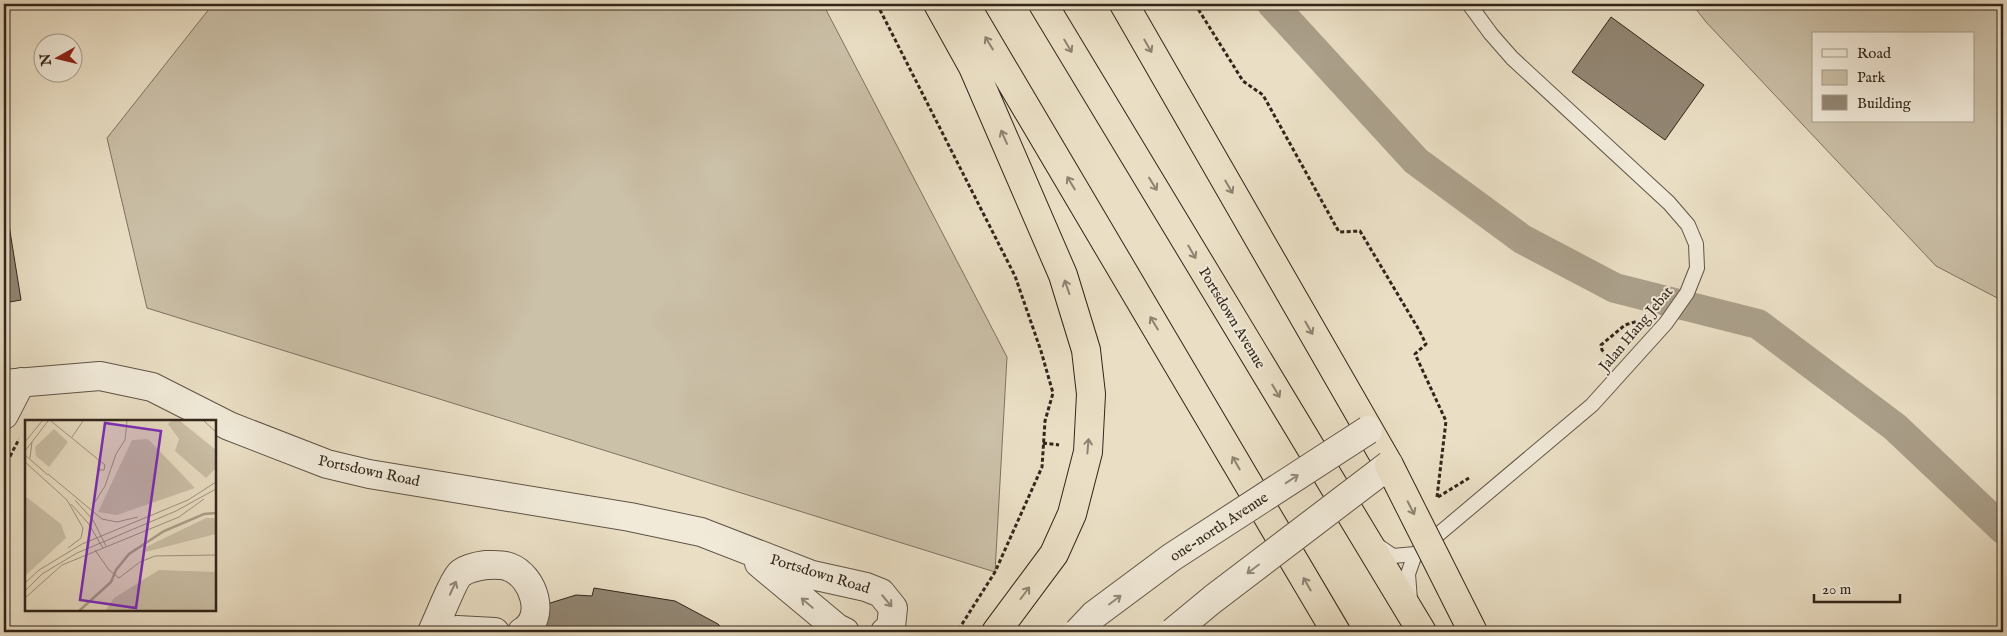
<svg xmlns="http://www.w3.org/2000/svg" width="2007" height="636" font-family="'IM FELL English',serif">
<style>
.green{fill:#cbc0a8;stroke:#7e7362;fill-rule:evenodd}
.lines{fill:none;stroke-linecap:round;stroke-linejoin:round}
.canal{stroke:#aba08b;stroke-width:30}
.building{fill:#928673;stroke:#32261b}
.service-casing{stroke:#605446;stroke-width:16}
.minor-casing{stroke:#605446;stroke-width:30}
.trunk-casing{stroke:#32261b;stroke-width:30}
.path{stroke:#32261b;stroke-width:3;stroke-dasharray:4 2.5;stroke-linecap:butt}
.service{stroke:#f1ead9;stroke-width:14}
.minor{stroke:#f1ead9;stroke-width:28}
.trunk{stroke:#eadfc5;stroke-width:28}
.tertiary-bridge-casing{stroke:#605446;stroke-width:30;stroke-linecap:butt}
.motorway-bridge-casing{stroke:#32261b;stroke-width:30;stroke-linecap:butt}
.tertiary-bridge{stroke:#f1ead9;stroke-width:28}
.motorway-bridge{stroke:#eadfc5;stroke-width:28}
.oneway{stroke:#8e8270}
.oneway2{stroke:#92887a}
.labels{text-anchor:middle;dominant-baseline:central;stroke-width:4;stroke-linejoin:round;paint-order:stroke}
.street-label{font-size:15px;fill:#32261b;stroke:#f1ead9}
.inset-river{fill:none;stroke:#aba08b;stroke-width:2.5}
.inset-road{fill:none;stroke:#a09581;stroke-width:1}
.view{fill:#7b2cbf;fill-opacity:0.15;stroke:#7b2cbf;stroke-width:2.5}
.inset-edge{fill:none;stroke:#32261b;stroke-width:2.5}
</style>
<rect width="100%" height="100%" fill="#eadfc5"/>
<filter id="stains"><feTurbulence type="fractalNoise" baseFrequency=".004" numOctaves="4"/><feColorMatrix values="0 0 0 0 .2 0 0 0 0 .09 0 0 0 0 .02 0 0 0 .5 -.17"/></filter>
<radialGradient id="worn" r=".72"><stop offset=".6" stop-color="#630" stop-opacity="0"/><stop offset="1" stop-color="#630" stop-opacity=".3"/></radialGradient>
<!-- green -->
<path class="green" d="M213,4h610l184,353 -12,215 -848,-264 -40,-170z
M1692,4h311v297l-67,-35 -230,-244zM1813,34h160v87h-160z"/>
<g class="lines">
<!-- canal -->
<path class="canal" d="M1272,4l144,157 106,78 93,49 143,36 137,103 108,102"/>
</g>
<!-- building -->
<path class="building" d="M1611,17l93,68 -39,55 -93,-68z
M4,194l17,106 -17,3z
M594,588l81,13 43,23 8,8h-211l32,-28 29,-9 16,1z"/>
<g class="lines">
<!-- service casing -->
<g class="service-casing">
<path id="service" d="M1377,545l16,11 22,-2
M1410,600l-2,-26 7,-20 177,-149 74,-82 21,-30 10,-25 -1,-24 -8,-19 -19,-22 -157,-145 -21,-24 -22,-30"/>
</g>
<!-- minor casing -->
<g class="minor-casing">
<path id="minor" d="M4,384l96,-8 52,11 77,39 98,38 42,10 261,43 71,15 111,43 54,12 15,6 12,15 -2,19 -6,5
M4,415l17,-33
M759,563l78,65 8,4
M432,632c5,-10 22,-54 29,-59 7,-5 17,-7 25,-8 8,0 16,-1 23,2 25,9 38,51 13,65
M452,632l5,-2 38,2"/>
</g>
<!-- trunk casing -->
<g class="trunk-casing">
<path id="trunk" d="M938,4l35,63 90,208 23,75 5,44 -3,58 -16,62 -18,40 -58,78
M965,4l371,628
M1043,4l379,628
M1124,4l265,461"/>
</g>
<!-- path -->
<path class="path" d="M877,4l138,272 26,75 12,42 -8,28 -3,46 -47,105 -38,60
M1195,4l48,77 20,14 76,137 21,-1 59,99 7,14 -11,10 31,67 -9,76
M1608,356l-6,-6 -1,-5 24,-20 13,-4
M1043,443l16,2
M4,468l15,-29
M1438,497l31,-19"/>
<!-- service -->
<use href="#service" class="service"/>
<!-- minor -->
<use href="#minor" class="minor"/>
<!-- trunk -->
<use href="#trunk" class="trunk"/>
<!-- tertiary-bridge casing -->
<g class="tertiary-bridge-casing">
<path id="tertiary-bridge" d="M1078,632l16,-17 78,-58 196,-127
M1173,632l40,-33 176,-134"/>
</g>
<!-- motorway-bridge casing -->
<g class="motorway-bridge-casing">
<path id="motorway-bridge" d="M1389,465l84,167"/>
</g>
<!-- tertiary-bridge -->
<use href="#tertiary-bridge" class="tertiary-bridge"/>
<!-- motorway-bridge -->
<use href="#motorway-bridge" class="motorway-bridge"/>
</g>
<!-- one-way arrows -->
<defs><path id="oneway-shaft" d="M-6 0H5M1.5-3L5.5 0L1.5 3" fill="none" stroke-width="1.6" stroke-linecap="round" stroke-linejoin="round" transform="scale(1.25)"/></defs>
<g class="oneway">
<use href="#oneway-shaft" transform="translate(989 43) rotate(-121)"/>
<use href="#oneway-shaft" transform="translate(1068 46) rotate(59)"/>
<use href="#oneway-shaft" transform="translate(1148 46) rotate(60)"/>
<use href="#oneway-shaft" transform="translate(1004 137) rotate(-114)"/>
<use href="#oneway-shaft" transform="translate(1071 183) rotate(-121)"/>
<use href="#oneway-shaft" transform="translate(1153 184) rotate(58)"/>
<use href="#oneway-shaft" transform="translate(1229 187) rotate(60)"/>
<use href="#oneway-shaft" transform="translate(1192 252) rotate(60)"/>
<use href="#oneway-shaft" transform="translate(1067 287) rotate(-109)"/>
<use href="#oneway-shaft" transform="translate(1154 323) rotate(-121)"/>
<use href="#oneway-shaft" transform="translate(1309 328) rotate(60)"/>
<use href="#oneway-shaft" transform="translate(1276 391) rotate(59)"/>
<use href="#oneway-shaft" transform="translate(1088 446) rotate(-85)"/>
<use href="#oneway-shaft" transform="translate(1236 463) rotate(-120)"/>
<use href="#oneway-shaft" transform="translate(1411 508) rotate(63)"/>
<use href="#oneway-shaft" transform="translate(1307 584) rotate(-120)"/>
<use href="#oneway-shaft" transform="translate(1025 593) rotate(-53)"/>
</g>
<g class="oneway2">
<use href="#oneway-shaft" transform="translate(1292 479) rotate(-33)"/>
<use href="#oneway-shaft" transform="translate(1253 569) rotate(143)"/>
<use href="#oneway-shaft" transform="translate(453 588) rotate(-65)"/>
<use href="#oneway-shaft" transform="translate(1115 600) rotate(-37)"/>
<use href="#oneway-shaft" transform="translate(887 601) rotate(50)"/>
<use href="#oneway-shaft" transform="translate(807 603) rotate(-140)"/>
</g>
<g class="labels">
<!-- street labels -->
<g class="street-label">
<text transform="translate(1232 318) rotate(59)">Portsdown Avenue</text>
<text transform="translate(1636 329) rotate(-50)">Jalan Hang Jebat</text>
<text transform="translate(369 471) rotate(12)">Portsdown Road</text>
<text transform="translate(1219 527) rotate(-33)">one-north Avenue</text>
<text transform="translate(820 574) rotate(17)">Portsdown Road</text>
</g>
</g>
<!-- overview -->
<g transform="translate(25 420)">
<rect width="191" height="191" fill="#eadfc5"/>
<path d="M146,1h9l36,29v18l-10,10 -31,-27 4,-12 -11,-15zM29,9l14,13 -19,25 -13,-11 -1,-9zM123,19l47,49 -78,27 -19,-3 34,-72zM0,76l36,28 5,14 -41,38zM181,98h10v16l-71,18 1,-5zM134,150l57,2v39h-111l9,-13z" fill="#cbc0a8"/>
<path class="inset-river" d="M54,191l32,-29 5,-12 13,-16 35,-23 40,-17 12,-1"/>
<path class="inset-road" d="M26,1l54,44 -1,5h-5v-9M179,1l12,11M47,17l11,-16M0,22l17,-21M0,31l23,-30M0,35l23,20M5,38l2,-16M0,42l42,38M23,54l54,45 15,3 21,-5M42,80l16,28 -2,10 -13,10M50,80l18,20 13,26M70,82l10,-16 11,-32 9,-14 2,-19M46,84l17,19 15,25M70,130l14,20 10,8 21,-16 15,-6 61,-1M0,163l14,-13 43,-26 106,-44 28,-18M0,171l17,-17 35,-21 99,-42 40,-22M0,178l37,-33 117,-48 25,-18"/>
<path class="view" d="M80,3l56,8 -25,177 -56,-8z"/>
<rect width="191" height="191" class="inset-edge"/>
</g>
<!-- margin -->
<rect width="2007" height="636" fill="none" stroke="#eadfc5" stroke-width="20"/>
<rect x="5" y="5" width="1997" height="626" fill="none" stroke="#32261b" stroke-width="2.5"/>
<rect x="10" y="10" width="1987" height="616" fill="none" stroke="#32261b"/>
<!-- legend -->
<rect x="1812" y="32" width="162" height="90" fill="#f1ead9" stroke="#a59c8d"/>
<rect x="1822" y="49" width="25" height="8" fill="#f1ead9" stroke="#a59c8d"/>
<text x="1857" y="58" font-size="15" fill="#32261b">Road</text>
<rect x="1822" y="70" width="25" height="15" fill="#cbc0a8" stroke="#a59c8d"/>
<text x="1857" y="82" font-size="15" fill="#32261b">Park</text>
<rect x="1822" y="95" width="25" height="15" fill="#928673" stroke="#a59c8d"/>
<text x="1857" y="108" font-size="15" fill="#32261b">Building</text>
<!-- north arrow -->
<g transform="translate(58 58) rotate(262)"><circle r="24" fill="#f1ead9" stroke="#a59c8d"/>
<path d="M0-4L9 19L0 12L-9 19Z" fill="#8f2418"/>
<text y="-8" font-size="14" font-weight="bold" text-anchor="middle" fill="#32261b">N</text>
</g>
<!-- scale -->
<path d="M1814 594v8h86v-8" fill="none" stroke="#32261b" stroke-width="2.5"/>
<text x="1822" y="594" font-size="15" fill="#32261b" stroke="#f1ead9" stroke-width="4" paint-order="stroke">20 m</text>
<rect width="100%" height="100%" filter="url(#stains)"/>
<rect width="100%" height="100%" fill="url(#worn)"/>
</svg>
